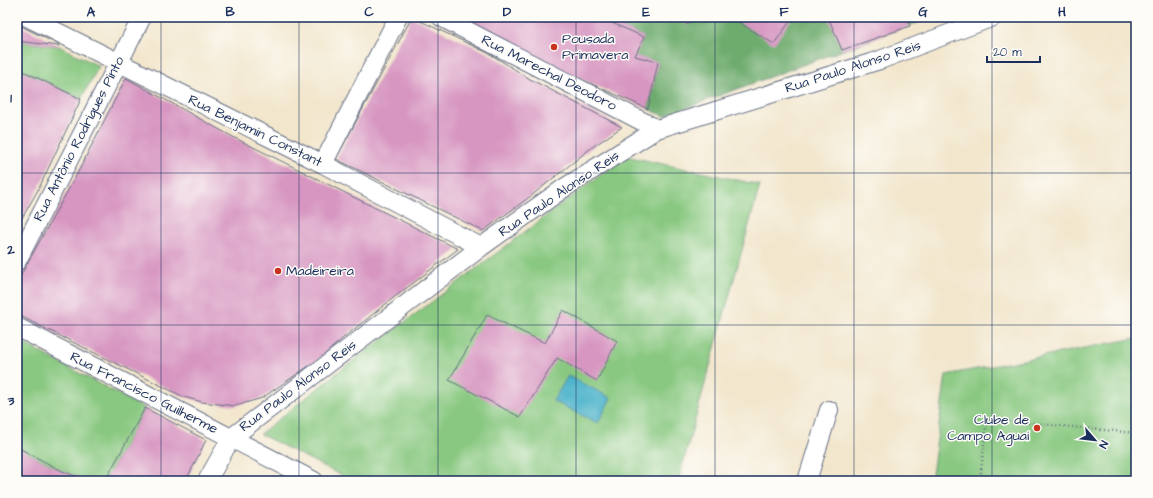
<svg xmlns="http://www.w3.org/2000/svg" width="1153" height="498" font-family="'Architects Daughter',sans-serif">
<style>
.green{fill:#88c880;stroke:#527c6f}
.forest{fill:#6eac6e;stroke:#446e66}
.water{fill:#4cb2cb;stroke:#347094}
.building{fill:#d796c1}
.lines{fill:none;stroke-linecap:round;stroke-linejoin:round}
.minor-casing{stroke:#666f84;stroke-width:20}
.path{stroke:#666f84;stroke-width:2.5;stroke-dasharray:1 3;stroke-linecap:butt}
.minor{stroke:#fff;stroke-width:18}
.grid{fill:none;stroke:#1b2f5e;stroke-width:1;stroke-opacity:0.55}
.poi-dot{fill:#c8321e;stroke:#fdfcf7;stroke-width:1.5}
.labels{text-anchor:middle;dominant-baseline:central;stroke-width:3;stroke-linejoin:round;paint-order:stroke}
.poi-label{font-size:14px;fill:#1b2f5e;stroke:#fdfcf7;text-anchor:start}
.street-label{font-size:14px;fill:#1b2f5e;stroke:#fdfcf7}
.neatline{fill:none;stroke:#1b2f5e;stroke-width:1.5}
.grid-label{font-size:13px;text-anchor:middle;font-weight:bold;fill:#1b2f5e}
</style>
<rect width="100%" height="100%" fill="#fdfcf7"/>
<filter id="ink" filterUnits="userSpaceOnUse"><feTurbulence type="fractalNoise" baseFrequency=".025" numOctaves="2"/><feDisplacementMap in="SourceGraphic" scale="8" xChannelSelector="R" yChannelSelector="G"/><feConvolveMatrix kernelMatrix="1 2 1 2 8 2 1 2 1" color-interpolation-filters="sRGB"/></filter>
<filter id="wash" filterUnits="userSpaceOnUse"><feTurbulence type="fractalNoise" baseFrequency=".012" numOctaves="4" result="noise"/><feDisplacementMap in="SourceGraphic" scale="16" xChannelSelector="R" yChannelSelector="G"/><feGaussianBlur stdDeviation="0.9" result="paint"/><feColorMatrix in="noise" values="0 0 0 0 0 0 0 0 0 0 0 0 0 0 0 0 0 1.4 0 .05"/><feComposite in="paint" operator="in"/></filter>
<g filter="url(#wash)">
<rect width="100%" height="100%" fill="#f2e6cc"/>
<!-- green -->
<path class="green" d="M17,41l42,5 40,20 -18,33 -64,-31z
M626,156l134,29 -82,296h-326l-92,-47 81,-64z
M1136,338v143h-205l15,-106z
M17,340l128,68 -40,73h-16l-27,-10 -45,-24z"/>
<!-- forest -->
<path class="forest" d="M604,17h329l-269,99 -16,-7 10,-46 -23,-7 9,-19 -41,-18z"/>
<!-- water -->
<path class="water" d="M568,376l43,22 -13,25 -45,-22z"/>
<g id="blocks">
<!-- building -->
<path class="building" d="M412,17l78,37 40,25 92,48 -31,21 -60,48 -48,35 -147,-72z
M459,17h145l-1,2 41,18 -9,19 23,6 -10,47 -74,-33z
M674,17h18l-4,8z
M730,17h63l-19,27z
M828,17h78l4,9 -68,24z
M17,24l42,21v1l-42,-5z
M17,68l64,31 -42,89 -22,39z
M126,78l107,59 225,112 -66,50 -49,39 -21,19 -60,41 -27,8 -33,-4 -18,-5 -152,-75 -15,-8v-32l60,-108z
M563,310l54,31 -20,40 -40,-23 -37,59 -71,-37 38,-65 58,28z
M145,408l61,32 -20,41h-81z
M17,447l45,24 26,10h-71z"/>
</g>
</g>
<g filter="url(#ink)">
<use href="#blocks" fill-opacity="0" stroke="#666f84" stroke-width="1"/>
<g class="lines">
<!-- minor casing -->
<g class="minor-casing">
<path id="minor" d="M27,17l296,147 158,83
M441,17l216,112
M323,164l75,-147
M17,261l125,-244
M17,327l297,154
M207,481l24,-43 250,-191 83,-59 93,-59 223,-69 113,-43
M807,481l22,-71"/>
</g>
<!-- path -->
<path class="path" d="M980,481l7,-62 149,14"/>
<!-- minor -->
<use href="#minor" class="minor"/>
</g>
</g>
<!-- grid -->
<path class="grid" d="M161,17v464M299,17v464M438,17v464M576,17v464M715,17v464M854,17v464M992,17v464M17,173h1119M17,325h1119"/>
<!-- markers -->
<g class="poi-dot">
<circle cx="554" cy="47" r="4"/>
<circle cx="278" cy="271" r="4"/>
<circle cx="1037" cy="428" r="4"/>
</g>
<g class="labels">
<!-- poi labels -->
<g class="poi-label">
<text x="562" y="39">Pousada<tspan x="562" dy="16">Primavera</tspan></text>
<text x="286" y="271">Madeireira</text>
<text x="1029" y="420" text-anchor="end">Clube de<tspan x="1029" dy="16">Campo Aguaí</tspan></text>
</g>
<!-- street labels -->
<g class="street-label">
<text transform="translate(853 67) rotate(-18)">Rua Paulo Alonso Reis</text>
<text transform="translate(549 73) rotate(27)">Rua Marechal Deodoro</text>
<text transform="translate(255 131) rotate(26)">Rua Benjamin Constant</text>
<text transform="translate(79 139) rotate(-63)">Rua Antônio Rodrigues Pinto</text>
<text transform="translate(559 194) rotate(-34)">Rua Paulo Alonso Reis</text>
<text transform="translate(298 386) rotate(-37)">Rua Paulo Alonso Reis</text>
<text transform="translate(144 393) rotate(27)">Rua Francisco Guilherme</text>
</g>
</g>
<!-- margin -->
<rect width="1153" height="498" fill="none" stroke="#fdfcf7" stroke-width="44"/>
<!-- north arrow -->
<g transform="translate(1095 440) rotate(118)" stroke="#fdfcf7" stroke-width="3" paint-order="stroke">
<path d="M0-3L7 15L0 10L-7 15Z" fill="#1b2f5e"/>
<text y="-6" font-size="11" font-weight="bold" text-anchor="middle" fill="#1b2f5e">N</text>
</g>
<!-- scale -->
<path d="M987 56v6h53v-6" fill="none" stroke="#1b2f5e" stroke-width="2"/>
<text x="993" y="56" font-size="12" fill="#1b2f5e" stroke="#fdfcf7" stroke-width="3" paint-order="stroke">20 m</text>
<rect x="22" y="22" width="1109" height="454" class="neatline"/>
<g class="grid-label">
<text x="91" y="16">A</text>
<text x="230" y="16">B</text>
<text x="369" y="16">C</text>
<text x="507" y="16">D</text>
<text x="646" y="16">E</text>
<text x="784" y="16">F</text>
<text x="923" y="16">G</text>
<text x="1062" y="16">H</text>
<text x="11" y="102">1</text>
<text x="11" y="254">2</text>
<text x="11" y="405">3</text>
</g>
</svg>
